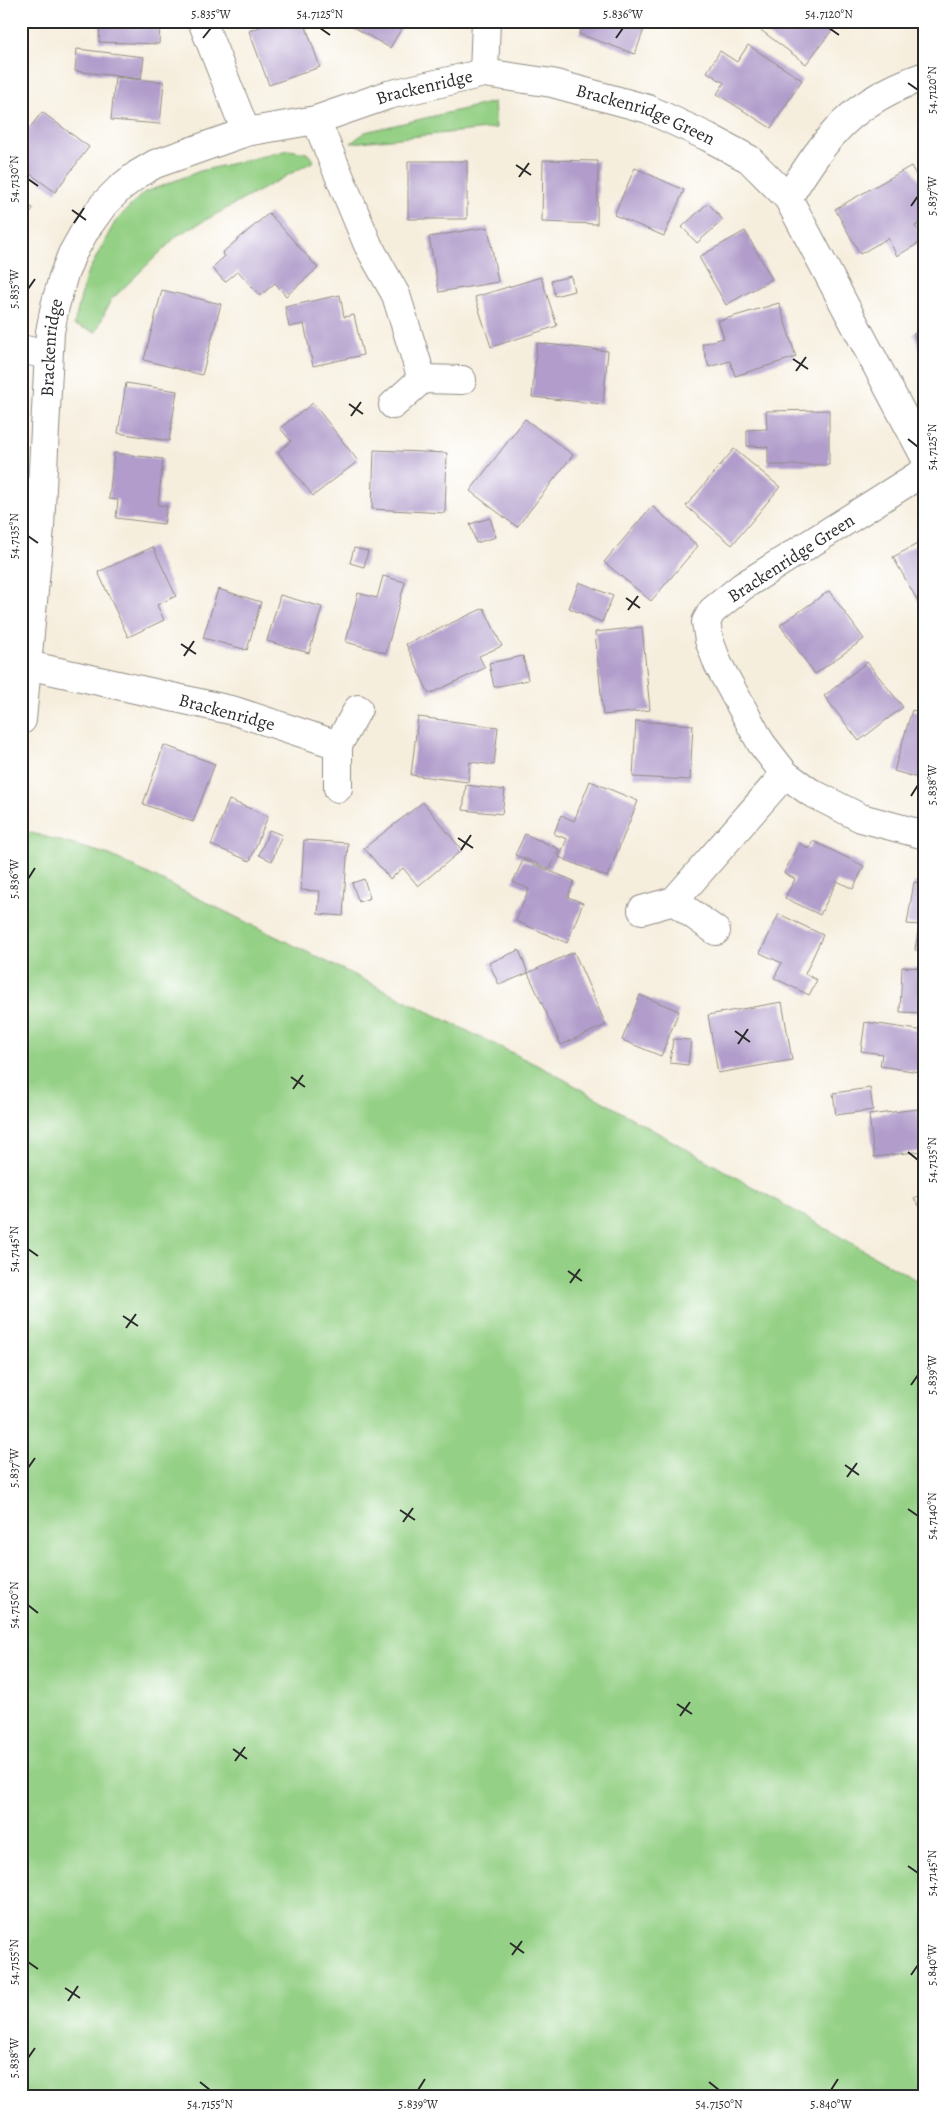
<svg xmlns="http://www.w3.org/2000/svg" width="946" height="2117" font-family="Alegreya,serif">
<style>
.green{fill:#94d085;stroke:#607e58}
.building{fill:#b19ccb}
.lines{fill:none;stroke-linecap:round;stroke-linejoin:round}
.street-casing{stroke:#908c84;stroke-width:30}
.street{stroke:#fff;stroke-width:28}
.ticks{fill:none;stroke:#2b2b2b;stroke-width:2}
.labels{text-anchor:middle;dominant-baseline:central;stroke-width:5;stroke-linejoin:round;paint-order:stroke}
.street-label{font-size:18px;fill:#2b2b2b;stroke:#fff}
.neatline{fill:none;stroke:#2b2b2b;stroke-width:2}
.ticks-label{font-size:12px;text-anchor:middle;fill:#2b2b2b}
</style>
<rect width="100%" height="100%" fill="#fff"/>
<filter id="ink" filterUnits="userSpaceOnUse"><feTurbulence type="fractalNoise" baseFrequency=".02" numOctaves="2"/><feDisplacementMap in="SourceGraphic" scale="10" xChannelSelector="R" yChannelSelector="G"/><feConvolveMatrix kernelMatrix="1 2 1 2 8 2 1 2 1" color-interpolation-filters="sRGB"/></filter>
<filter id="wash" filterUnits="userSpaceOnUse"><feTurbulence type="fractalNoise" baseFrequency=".0096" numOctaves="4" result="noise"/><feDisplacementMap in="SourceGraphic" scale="20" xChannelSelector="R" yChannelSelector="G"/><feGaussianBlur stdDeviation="1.12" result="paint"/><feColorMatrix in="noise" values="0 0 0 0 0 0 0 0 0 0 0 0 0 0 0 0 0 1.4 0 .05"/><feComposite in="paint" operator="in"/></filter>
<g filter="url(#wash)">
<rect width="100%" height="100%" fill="#f6eedd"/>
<!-- green -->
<path class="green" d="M494,102l2,26 -145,15 14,-11z
M289,150l18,3 7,8 -136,74 -68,66 -14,31 -22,-7 12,-49 29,-54 28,-29 57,-22z
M21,830l89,25 441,217 374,213v811h-904z"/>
<g id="blocks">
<!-- building -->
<path class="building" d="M100,21h60l-1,23 -60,-2z
M276,21h28l16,46 -51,18 -20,-54z
M343,21h63l-16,27z
M584,21h63l-12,33 -56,-20z
M763,21h76l-33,43 -48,-36z
M748,45l54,35 -31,48 -54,-34 7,-11 -17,-11 13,-21 17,11z
M77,49l67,8 -3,22 -66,-8z
M115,77l49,5 -4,42 -49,-4z
M42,112l47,35 -34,45 -34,-25v-28z
M543,160l55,1 -1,63 -55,-2z
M408,161h59v58h-59z
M911,166l14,25v29l-10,6 9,14 -27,16 -9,-18 -28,16 -25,-45z
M635,168l49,22 -20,46 -50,-21z
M21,201l12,7 -12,23z
M708,203l15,17 -26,23 -15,-16z
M269,213l49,55 -32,28 -11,-13 -15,13 -22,-25 -13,11 -13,-14 13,-12 -3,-3z
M488,227l10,55 -59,10 -10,-55z
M745,231l27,48 -46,26 -27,-48z
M571,276l3,15 -19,5 -4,-15z
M541,277l16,49 -66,21 -16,-50z
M162,290l59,14 -19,71 -58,-15z
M340,295l4,22 10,-2 9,40 -50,11 -9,-42 -15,3 -4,-20z
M779,303l17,54 -61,19 -5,-15 -21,6 -7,-23 22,-6 -6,-17z
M925,329v31l-12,-26z
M537,343l71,8 -5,53 -71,-7z
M126,383l51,8 -8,50 -51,-8z
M313,403l45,58 -45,35 -35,-44 13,-11 -11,-13z
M829,410v55h-61v-18l-21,-1v-16l20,-1 -1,-18z
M525,419l48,36 -56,72 -47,-36z
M734,449l46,38 -48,58 -46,-39z
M374,450l73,3 -2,60 -73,-4z
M114,453l49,6 -5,46 9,1 -3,18 -48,-6 2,-18 -9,-1z
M652,506l46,40 -47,55 -47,-39z
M490,518l6,19 -20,6 -6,-19z
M925,540v74l-32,-57z
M153,547l23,49 -19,9 7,15 -36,17 -30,-65z
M354,548l14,3 -4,16 -14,-4z
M383,576l22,6 -19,71 -40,-11 12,-49 19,5z
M579,582l34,14 -11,26 -33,-14z
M218,589l43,13 -14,48 -44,-12z
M829,591l35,48 -49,35 -35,-49z
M280,595l42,12 -13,46 -42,-12z
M484,608l18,38 -23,10 6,12 -56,26 -23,-50z
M642,627l8,83 -47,5 -8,-83z
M523,656l5,24 -34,7 -5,-24z
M867,662l36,45 -44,34 -35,-45z
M912,710l13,4v66l-31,-9z
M418,717l80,10 -4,38 -24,-3 -2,20 -57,-7z
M636,721l57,4 -3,55 -57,-3z
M164,745l51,19 -22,58 -50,-18z
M590,781l48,20 -31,76 -48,-20 8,-18 -13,-5 7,-19 13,6z
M466,785l39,5 -3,24 -39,-4z
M229,800l39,16 -18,45 -39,-16z
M423,802l39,48 -44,36 -15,-18 -13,11 -26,-31z
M269,830l13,5 -10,26 -13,-6z
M525,834l34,15 -9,20 -35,-14z
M304,840l44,3 -5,73 -25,-2 2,-23 -19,-1z
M813,841l51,25 -11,23 -16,-8 -17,34 -35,-17 10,-19 -11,-6 15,-30 10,6z
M523,860l51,21 -6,16 15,6 -16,40 -51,-22 13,-32 -16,-7z
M364,879l6,19 -11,4 -7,-19z
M914,882l11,2v67l-10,-1 4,-25 -12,-1z
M779,914l44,21 -18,39 12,6 -8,15 -35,-17 8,-15 -22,-10z
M519,950l9,23 -29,12 -10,-22z
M574,952l32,73 -45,20 -33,-72z
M902,967l23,1v45l-25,-1z
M640,995l39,16 -18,45 -39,-16z
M782,1002l10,58 -74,13 -10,-58z
M865,1022l60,9v42l-45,-7 2,-12 -21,-3z
M673,1039l18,1 -3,25 -18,-2z
M870,1088l3,22 -37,5 -3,-22z
M917,1109l6,42 -49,6 -5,-42z
M925,1191v23l-11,-15z"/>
</g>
</g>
<g filter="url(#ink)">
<use href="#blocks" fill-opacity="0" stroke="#908c84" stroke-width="1"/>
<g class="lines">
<!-- street casing -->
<g class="street-casing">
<g id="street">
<path d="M202,21l44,111"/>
<path d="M484,73l2,-52"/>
<path d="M316,120l52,125 28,50 26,84"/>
<path d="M788,198c39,-63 64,-97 137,-122"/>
<path d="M21,349l26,6"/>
<path d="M393,405l29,-26 40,1"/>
<path d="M925,471l-182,115 -31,25 -6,11 3,18 9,24 43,79 24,31 25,18 51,26 64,17"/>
<path d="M22,720l5,-55"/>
<path id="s1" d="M338,745l-103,-34 -208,-46 13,-138 10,-195 5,-26 8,-29 9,-23 14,-25 18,-25 16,-16 18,-14 17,-10 91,-32 70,-12 72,-25 96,-22 68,10 96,26 60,28 41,22 39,39 137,259"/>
<path d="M338,788v-43l20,-36"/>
<path d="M674,901l111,-127"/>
<path d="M642,910l32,-9 42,30"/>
</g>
</g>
<!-- street -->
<use href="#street" class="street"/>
</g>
</g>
<!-- ticks -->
<path class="ticks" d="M320,28l10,7M829,28l10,7M203,38l8,-10M616,38l7,-10M908,83l10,7M516,165l15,10M519,177l10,-14M28,179l10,7M911,206l7,-10M72,210l14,10M74,223l10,-15M28,289l7,-10M793,359l15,10M796,371l10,-14M349,404l14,10M351,416l10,-14M908,439l10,8M28,536l10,7M626,598l14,10M628,610l10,-14M181,644l15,10M184,656l10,-15M911,796l7,-11M458,838l15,10M461,850l10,-15M28,879l7,-11M735,1031l15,11M738,1044l10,-15M291,1077l14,10M293,1089l10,-14M908,1152l10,8M28,1249l10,7M568,1271l14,10M570,1283l10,-14M123,1316l15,10M126,1328l10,-14M911,1385l7,-10M845,1465l14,10M28,1468l7,-10M847,1477l10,-14M908,1509l10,7M400,1510l15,10M403,1522l10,-14M28,1605l10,8M677,1704l15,10M680,1716l10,-14M233,1749l14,10M235,1761l10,-14M908,1866l10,7M510,1943l14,10M512,1955l10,-14M28,1962l10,7M911,1975l7,-10M65,1988l15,10M68,2001l10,-15M28,2058l7,-10M200,2082l10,8M709,2082l10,8M418,2090l7,-11M831,2090l7,-11"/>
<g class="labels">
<!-- street labels -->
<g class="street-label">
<text stroke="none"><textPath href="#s1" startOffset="1142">Brackenridge</textPath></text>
<text stroke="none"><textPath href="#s1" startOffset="1371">Brackenridge Green</textPath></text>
<text stroke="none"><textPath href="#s1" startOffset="640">Brackenridge</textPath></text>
<text transform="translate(791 558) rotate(-33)">Brackenridge Green</text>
<text transform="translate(227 712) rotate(15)">Brackenridge</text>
</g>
</g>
<!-- margin -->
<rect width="946" height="2117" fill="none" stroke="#fff" stroke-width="55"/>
<rect x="28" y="28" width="890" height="2062" class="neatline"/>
<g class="ticks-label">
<text x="211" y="18">5.835°W</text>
<text x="320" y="18">54.7125°N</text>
<text x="623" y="18">5.836°W</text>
<text x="829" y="18">54.7120°N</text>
<text transform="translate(932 90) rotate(-90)" y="4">54.7120°N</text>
<text transform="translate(14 179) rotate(-90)" y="4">54.7130°N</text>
<text transform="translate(932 196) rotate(-90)" y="4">5.837°W</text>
<text transform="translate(14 289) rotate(-90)" y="4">5.835°W</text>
<text transform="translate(932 447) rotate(-90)" y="4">54.7125°N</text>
<text transform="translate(14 536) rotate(-90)" y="4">54.7135°N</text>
<text transform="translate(932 785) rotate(-90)" y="4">5.838°W</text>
<text transform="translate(14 879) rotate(-90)" y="4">5.836°W</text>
<text transform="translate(932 1160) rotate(-90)" y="4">54.7135°N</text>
<text transform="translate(14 1249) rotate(-90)" y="4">54.7145°N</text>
<text transform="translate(932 1375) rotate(-90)" y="4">5.839°W</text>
<text transform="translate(14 1468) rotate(-90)" y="4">5.837°W</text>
<text transform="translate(932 1516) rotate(-90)" y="4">54.7140°N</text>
<text transform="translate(14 1605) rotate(-90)" y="4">54.7150°N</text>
<text transform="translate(932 1873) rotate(-90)" y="4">54.7145°N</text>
<text transform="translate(14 1962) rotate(-90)" y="4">54.7155°N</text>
<text transform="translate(932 1965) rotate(-90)" y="4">5.840°W</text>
<text transform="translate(14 2058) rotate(-90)" y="4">5.838°W</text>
<text x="210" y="2108">54.7155°N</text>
<text x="418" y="2108">5.839°W</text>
<text x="719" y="2108">54.7150°N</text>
<text x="831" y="2108">5.840°W</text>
</g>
</svg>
